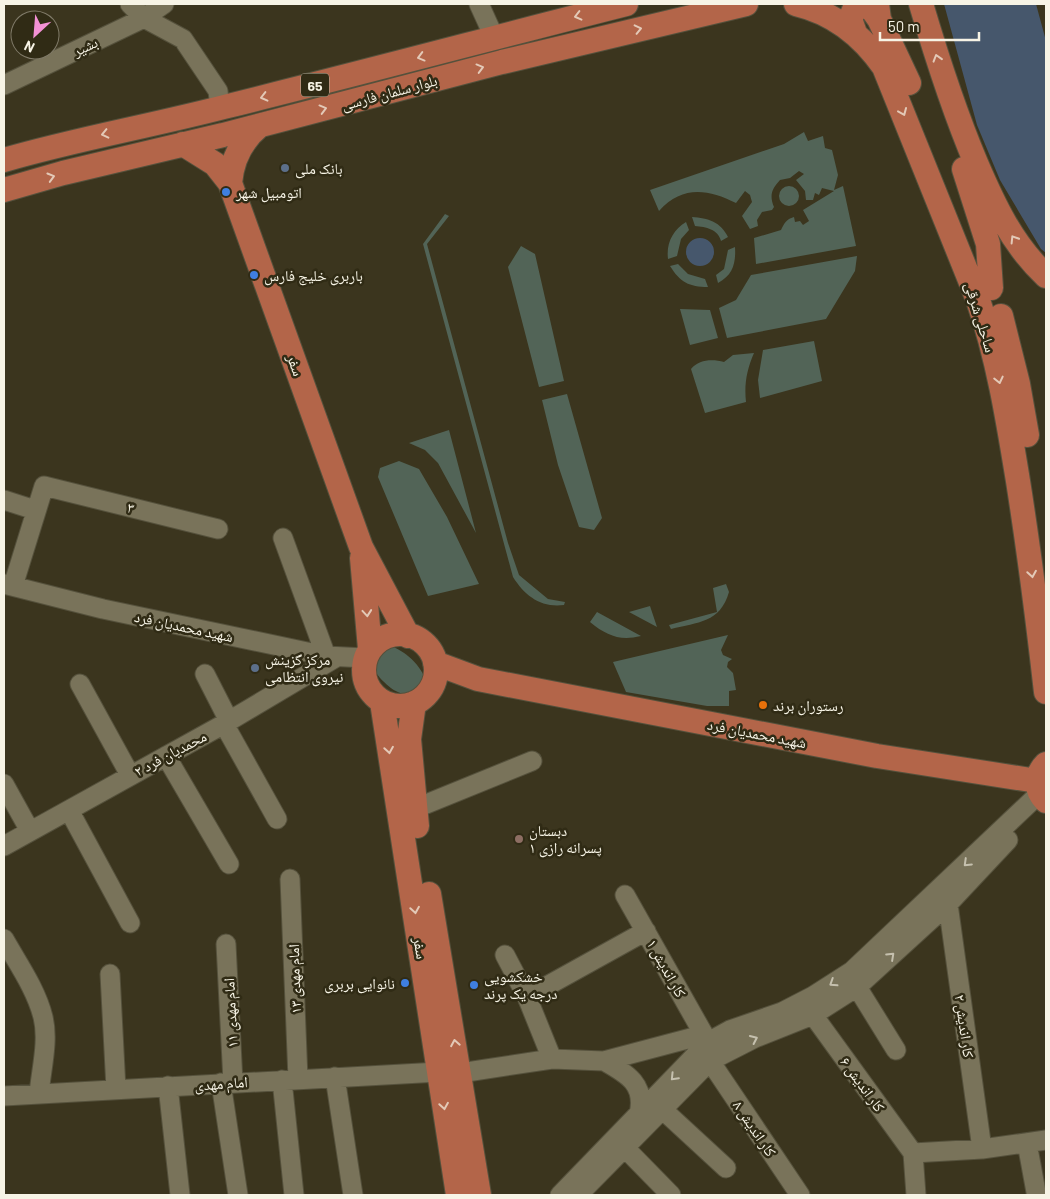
<svg xmlns="http://www.w3.org/2000/svg" width="1050" height="1199" font-family="Barlow,'Noto Naskh Arabic',sans-serif">
<style>
.green{fill:#526457}
.water{fill:#46576c}
.lines{fill:none;stroke-linecap:round;stroke-linejoin:round}
.minor-casing{stroke:#55513c;stroke-width:21}
.major-casing{stroke:#55513c;stroke-width:26}
.minor{stroke:#79735a;stroke-width:19}
.major{stroke:#b36549;stroke-width:24}
.oneway{stroke:#e3c9b7}
.oneway2{stroke:#c5c0ae}
.service-dot{fill:#5c6f8a;stroke:#302b15;stroke-width:2}
.shop-dot{fill:#3f7fe0;stroke:#302b15;stroke-width:2}
.food-dot{fill:#e8710a;stroke:#302b15;stroke-width:2}
.education-dot{fill:#8d6e63;stroke:#302b15;stroke-width:2}
.labels{text-anchor:middle;dominant-baseline:central;stroke-width:5;stroke-linejoin:round;paint-order:stroke}
.shield{fill:#302b15;stroke:#bbb8a7;stroke-width:1}
.shield-label{font-size:14px;font-weight:bold;fill:#f7f4e6}
.street-label{font-size:15px;fill:#f7f4e6;stroke:#302b15}
.poi-label{font-size:15px;fill:#f7f4e6;stroke:#302b15;text-anchor:start}
</style>
<rect width="100%" height="100%" fill="#3b351e"/>
<!-- green -->
<path class="green" d="M804,132l4,9 15,-5 2,12 7,2 6,25 -4,15 9,-4 13,60 -100,18 -2,-26 27,-8c3,-6 5,-11 13,-13l1,5 5,-1 3,4 6,-4 -6,-11 31,-19 -12,-3 -3,7 -4,-2 -2,7h-7l-1,-9 -9,-11 8,-6 -5,-3 -9,7 -10,2c-8,9 -11,15 -6,27l-2,3 -10,2 -5,8 1,6 -8,3 -8,-13 10,-14 -2,-7 -5,-4 -9,12c-28,-14 -54,-18 -77,8l-9,-21 134,-46z
M779 196a10 10 0 1 1 20 0a10 10 0 1 1-20 0Z
M445,214l4,2 -22,28 81,299 11,32 29,24 17,3 -1,3c-23,3 -39,-9 -51,-28l-90,-333z
M692,217c16,1 29,5 36,20l-7,4c-3,-12 -15,-14 -26,-15z
M686,222l3,8 -8,9 -4,17 -9,3c-2,-16 5,-29 18,-37z
M521,246l14,8 29,127 -25,6 -31,-120z
M735,247c1,16 -2,28 -17,36l-2,-8 8,-6 4,-19z
M857,256l-2,15 -29,48 -99,19 -8,-30 17,-8 15,-25z
M678,264l10,10 17,5 3,8c-19,0 -28,-5 -38,-21z
M680,309l30,1 8,28 -28,7z
M814,341l8,40 -62,17 -2,-18 5,-30z
M754,353c-7,16 -10,31 -8,49l-41,11 -14,-44c8,-10 22,-10 33,-7l9,-7z
M567,394l35,124 -8,12 -15,-3 -21,-62 -16,-65z
M449,430l27,103 -38,-70 -13,-13 -16,-7z
M399,461l20,8 28,48 32,67 -51,12 -50,-119 2,-9z
M726,584l3,8c-9,31 -31,30 -58,37l-2,-4 48,-13 -4,-24z
M650,606l7,21 -28,-15z
M597,612l44,24c-21,5 -34,0 -51,-14z
M728,635l-7,15 2,5 9,4 -4,3 -1,5 6,6 3,17 -7,1v15h-22l-81,-14 -13,-30z
M386,645c16,3 33,18 39,33 -2,4 -5,10 -9,13 -15,12 -37,-12 -44,-24l6,-15z"/>
<!-- water -->
<path class="water" d="M944,4h92l10,37v212l-5,-4 -41,-69 -23,-55z
M686 252a14 14 0 1 1 28 0a14 14 0 1 1-28 0Z"/>
<g class="lines">
<!-- minor casing -->
<g class="minor-casing">
<path id="minor" d="M130,4l14,14 39,21 35,52 2,17
M479,4l15,33
M4,85l140,-67 20,-14
M4,500l31,10
M283,538l43,118
M4,584l99,25 223,47 40,2
M13,586l31,-100 174,43
M205,674l24,47
M80,684l50,91
M224,724l53,95
M166,756l63,108
M4,784l26,47
M414,809l118,-48
M70,812l60,111
M4,846l220,-122 111,-66
M290,879l8,200
M625,895l83,147
M948,904l34,245
M4,939c14,25 32,50 39,78 6,24 -2,53 -4,77
M226,944l7,138
M505,955l22,42 25,62
M110,974l6,115
M857,987l39,63
M527,997l119,-66
M813,1015l100,138
M604,1061c23,13 42,23 35,53
M710,1061l90,134
M460,1073l92,-14 52,2 87,-23 17,4
M335,1077l18,118
M282,1080l12,115
M221,1083l17,112
M168,1086l12,109
M4,1096l435,-24
M662,1109l64,59
M1027,1143l9,49
M625,1148l46,47
M913,1153l69,-4 64,-9
M913,1153l3,42
M560,1195l148,-153 22,-12 52,-18 31,-16 39,-25 188,-178
M578,1195l132,-134 45,-23 58,-23 44,-28 91,-83 60,-64"/>
</g>
<!-- major casing -->
<g class="major-casing">
<path id="major" d="M796,4c38,9 66,31 88,63l94,233c20,58 30,120 40,181 11,70 20,140 28,211
M877,4l2,15 30,64
M921,4c16,54 33,107 55,159 18,42 36,81 70,113
M855,33l-5,-14 5,-11 8,-2 8,2 8,11
M183,144l32,20 15,19 131,364 47,89
M4,160c72,-21 147,-34 220,-53 134,-33 268,-69 402,-103
M964,169l24,75 3,44
M230,183c2,-23 12,-43 29,-57
M4,190l59,-17 160,-38 279,-73 244,-58
M1001,316l17,68 9,51
M362,558l8,91
M364 670a36 36 0 1 1 72 0a36 36 0 1 1-72 0Z
M435,663l43,16 399,77 160,25
M382,702l76,493
M414,703l-5,36 8,87
M1046,764c-11,11 -11,26 0,37
M429,894l50,301"/>
</g>
<!-- minor -->
<use href="#minor" class="minor"/>
<!-- major -->
<use href="#major" class="major"/>
</g>
<!-- one-way arrows -->
<defs><path id="oneway-chevron" d="M-2-3.5L2.5 0L-2 3.5" fill="none" stroke-width="1.6" stroke-linecap="round" stroke-linejoin="round" transform="scale(1.25)"/></defs>
<g class="oneway">
<use href="#oneway-chevron" transform="translate(578 16) rotate(166)"/>
<use href="#oneway-chevron" transform="translate(638 29) rotate(-13)"/>
<use href="#oneway-chevron" transform="translate(421 57) rotate(165)"/>
<use href="#oneway-chevron" transform="translate(937 58) rotate(-107)"/>
<use href="#oneway-chevron" transform="translate(480 68) rotate(-15)"/>
<use href="#oneway-chevron" transform="translate(264 97) rotate(166)"/>
<use href="#oneway-chevron" transform="translate(323 109) rotate(-15)"/>
<use href="#oneway-chevron" transform="translate(903 112) rotate(67)"/>
<use href="#oneway-chevron" transform="translate(105 134) rotate(167)"/>
<use href="#oneway-chevron" transform="translate(51 177) rotate(-16)"/>
<use href="#oneway-chevron" transform="translate(1014 239) rotate(-122)"/>
<use href="#oneway-chevron" transform="translate(999 380) rotate(77)"/>
<use href="#oneway-chevron" transform="translate(1032 574) rotate(81)"/>
<use href="#oneway-chevron" transform="translate(367 613) rotate(85)"/>
<use href="#oneway-chevron" transform="translate(389 750) rotate(81)"/>
<use href="#oneway-chevron" transform="translate(415 910) rotate(81)"/>
<use href="#oneway-chevron" transform="translate(455 1043) rotate(-100)"/>
<use href="#oneway-chevron" transform="translate(444 1106) rotate(81)"/>
</g>
<g class="oneway2">
<use href="#oneway-chevron" transform="translate(967 863) rotate(136)"/>
<use href="#oneway-chevron" transform="translate(891 956) rotate(-43)"/>
<use href="#oneway-chevron" transform="translate(833 983) rotate(147)"/>
<use href="#oneway-chevron" transform="translate(754 1039) rotate(-25)"/>
<use href="#oneway-chevron" transform="translate(674 1077) rotate(134)"/>
</g>
<!-- markers -->
<g class="service-dot">
<circle cx="285" cy="168" r="5"/>
<circle cx="255" cy="668" r="5"/>
</g>
<g class="shop-dot">
<circle cx="226" cy="192" r="5"/>
<circle cx="254" cy="275" r="5"/>
<circle cx="405" cy="983" r="5"/>
<circle cx="474" cy="985" r="5"/>
</g>
<circle class="food-dot" cx="763" cy="705" r="5"/>
<circle class="education-dot" cx="519" cy="839" r="5"/>
<g class="labels">
<!-- shield labels -->
<rect class="shield" x="301" y="73.5" width="28" height="23" rx="4"/>
<g class="shield-label">
<text x="315" y="85">65</text>
</g>
<!-- street labels -->
<g class="street-label">
<text transform="translate(85 46) rotate(-25)">بشیر</text>
<text transform="translate(389 92) rotate(-15)">بلوار سلمان فارسی</text>
<text transform="translate(981 317) rotate(73)">ساحلی شرقی</text>
<text transform="translate(296 365) rotate(70)">سفر</text>
<text transform="translate(131 507) rotate(14)">۳</text>
<text transform="translate(184 626) rotate(12)">شهید محمدیان فرد</text>
<text transform="translate(757 733) rotate(11)">شهید محمدیان فرد</text>
<text transform="translate(170 753) rotate(-28)">۲ محمدیان فرد</text>
<text transform="translate(421 948) rotate(81)">سفر</text>
<text transform="translate(667 968) rotate(61)">۱ کار اندیش</text>
<text transform="translate(294 979) rotate(-92)">۱۳ امام مهدی</text>
<text transform="translate(230 1013) rotate(-93)">۱۱ امام مهدی</text>
<text transform="translate(965 1026) rotate(82)">۲ کار اندیش</text>
<text transform="translate(221 1083) rotate(-4)">امام مهدی</text>
<text transform="translate(863 1084) rotate(54)">۶ کار اندیش</text>
<text transform="translate(755 1128) rotate(56)">۸ کار اندیش</text>
</g>
<!-- poi labels -->
<g class="poi-label">
<text x="295" y="168">بانک ملی</text>
<text x="236" y="192">اتومبیل شهر</text>
<text x="264" y="275">باربری خلیج فارس</text>
<text x="265" y="659">مرکز گزینش<tspan x="265" dy="17">نیروی انتظامی</tspan></text>
<text x="773" y="705">رستوران برند</text>
<text x="529" y="830">دبستان<tspan x="529" dy="17">پسرانه رازی ۱</tspan></text>
<text x="484" y="976">خشکشویی<tspan x="484" dy="17">درجه یک پرند</tspan></text>
<text x="395" y="983" text-anchor="end">نانوایی بربری</text>
</g>
</g>
<!-- border -->
<rect width="1050" height="1199" fill="none" stroke="#f7f4e6" stroke-width="10"/>
<!-- north arrow -->
<g transform="translate(35 35) rotate(206)"><circle r="24" fill="#302b15" stroke="#807b69"/>
<path d="M0-4L9 19L0 12L-9 19Z" fill="#f391d5"/>
<text y="-8" font-size="14" font-weight="bold" text-anchor="middle" fill="#f7f4e6">N</text>
</g>
<!-- scale -->
<path d="M880 32v8h99v-8" fill="none" stroke="#f7f4e6" stroke-width="2.5"/>
<text x="888" y="32" font-size="15" fill="#f7f4e6" stroke="#302b15" stroke-width="4" paint-order="stroke">50 m</text>
</svg>
